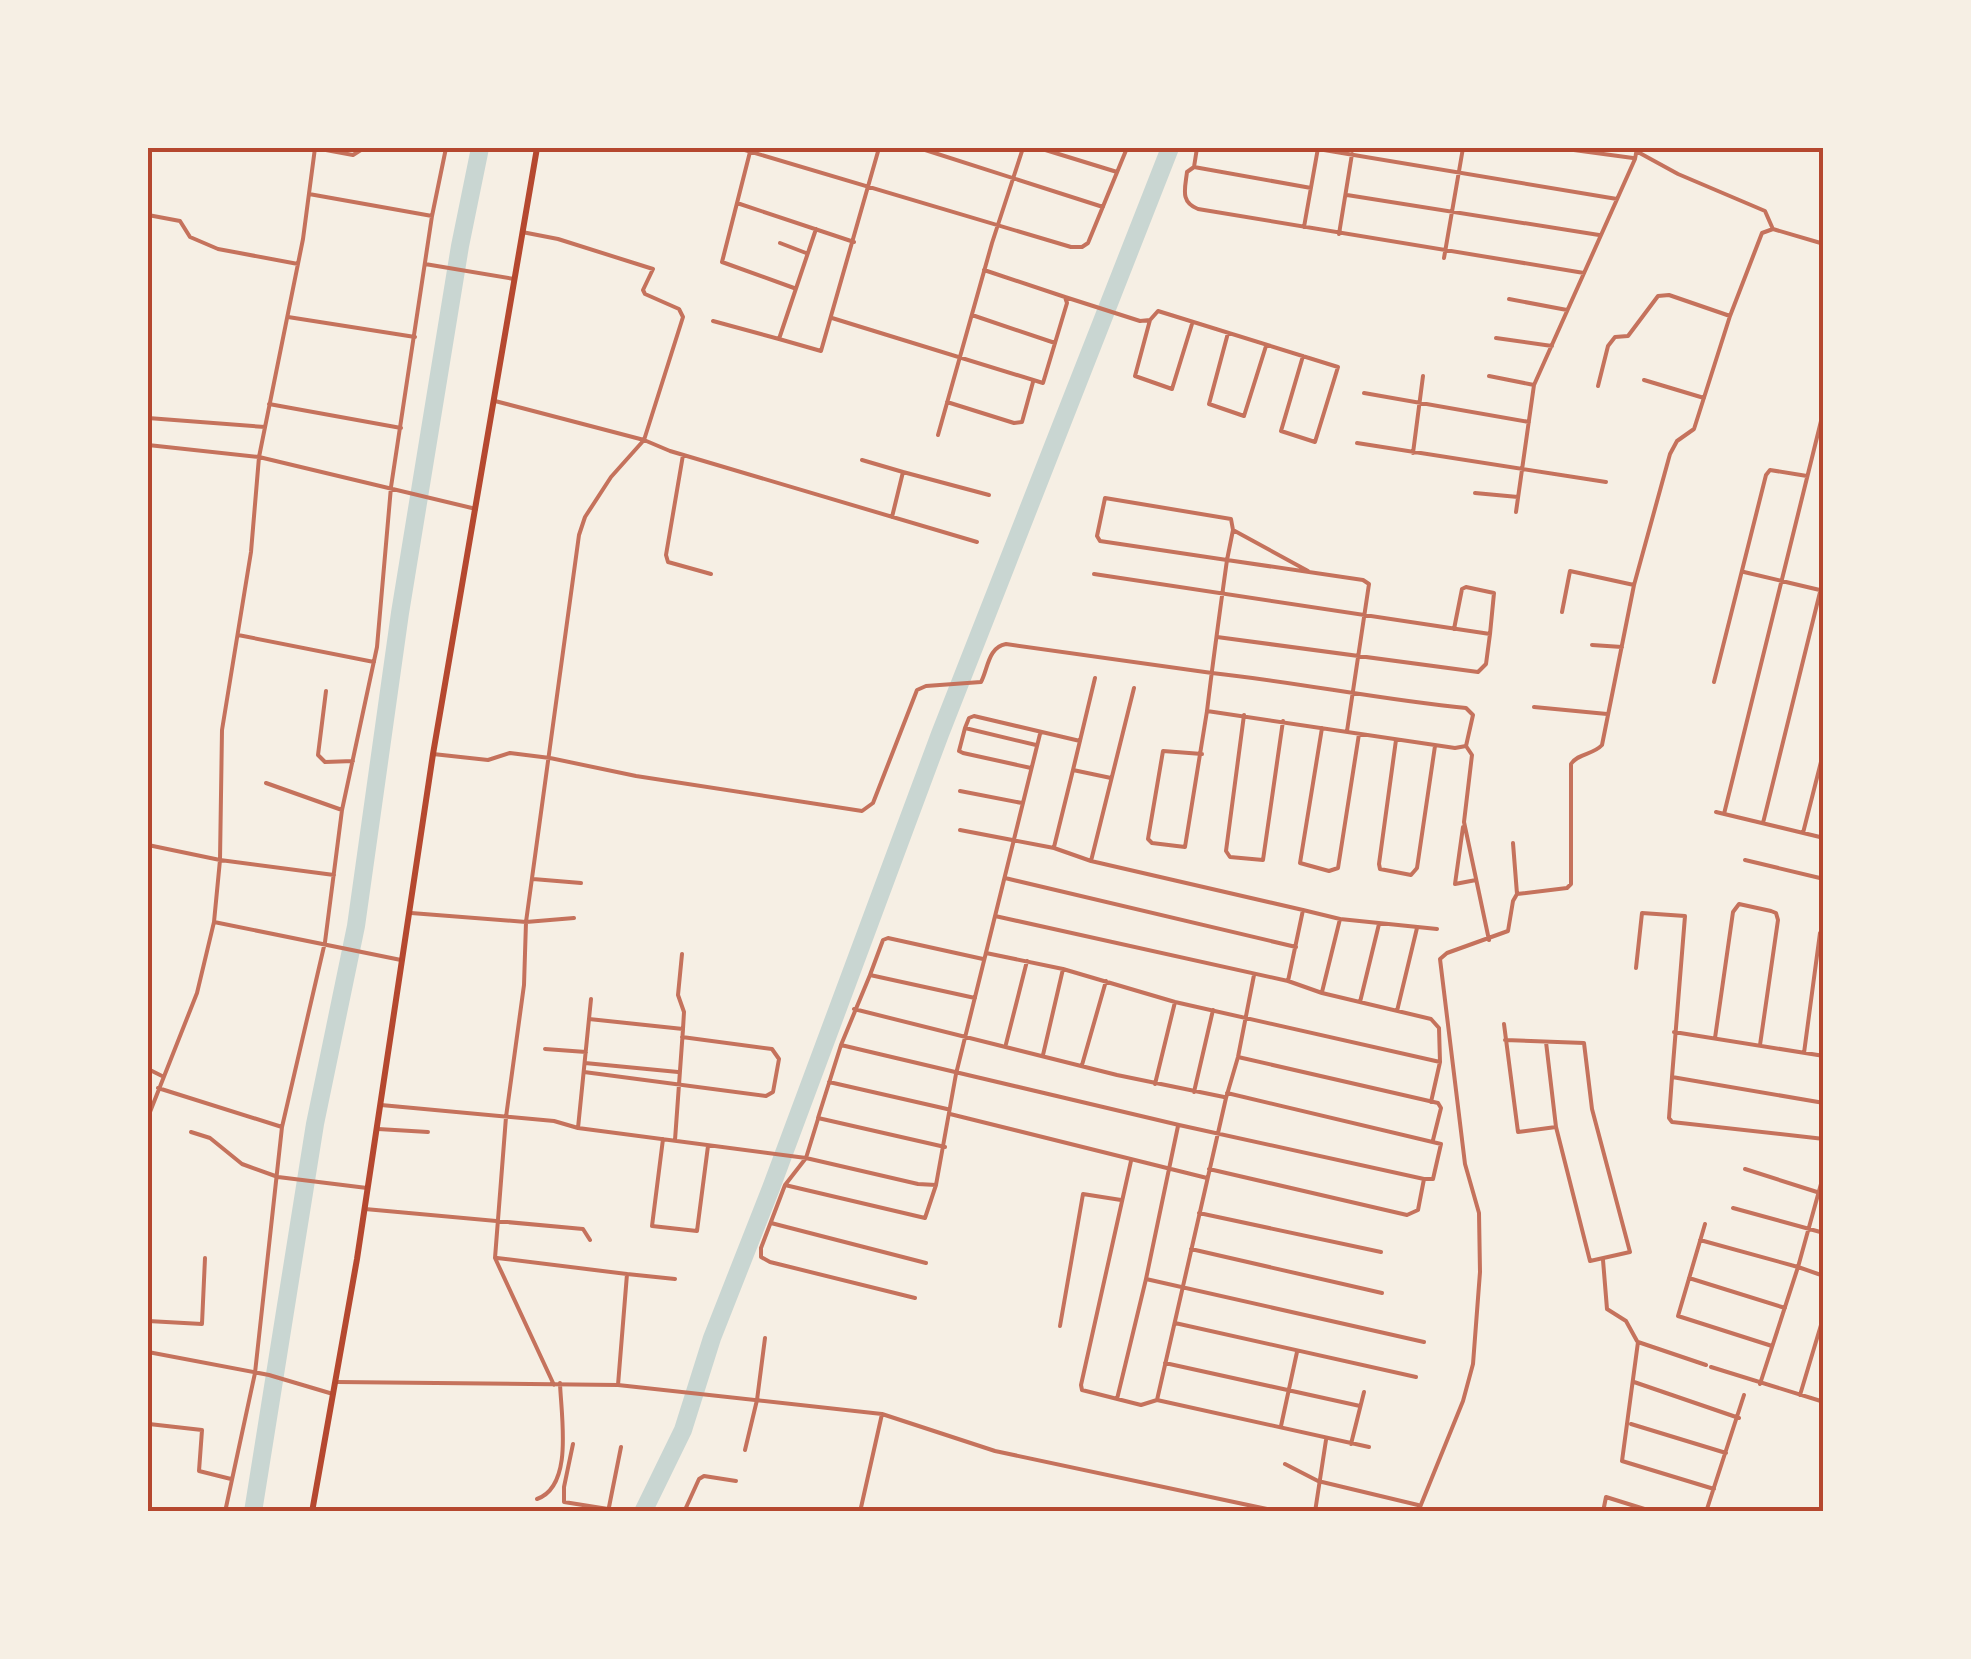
<svg xmlns="http://www.w3.org/2000/svg" width="1971" height="1659" font-family="'Public Sans',sans-serif">
<style>
.lines{fill:none;stroke-linecap:round;stroke-linejoin:round}
.river{stroke:#c9d6d2;stroke-width:18}
.minor{stroke:#c5725c;stroke-width:4}
.secondary{stroke:#b5482f;stroke-width:6}
.neatline{fill:none;stroke:#b5482f;stroke-width:4}
</style>
<rect width="100%" height="100%" fill="#f6efe4"/>
<g class="lines">
<!-- river -->
<path class="river" d="M253,1512l62,-388 41,-198 44,-313 60,-367 20,-98
M643,1512l40,-82 29,-92 59,-150 169,-454 230,-586"/>
<!-- minor -->
<path class="minor" d="M315,148l38,7 11,-7
M738,148l333,99h11l6,-4 39,-95
M751,148l-29,114 72,26
M919,148l184,59
M1039,148l78,24
M1312,148l305,51
M1559,148l74,10
M1636,151l42,23 87,37 7,16
M1194,167l3,-19
M1311,188l-117,-21 -7,5c-2,17 -7,30 11,37l386,64
M309,194l123,22
M1347,195l252,40
M737,203l117,39
M148,215l32,6 10,16 28,12 80,15
M1304,227l14,-79
M816,229l-37,110 42,12 58,-203
M522,232l36,7 95,30 -10,21 2,4 34,15 4,8 -39,123 -33,37 -26,40 -6,18 -53,387 -2,63 -18,132 -11,141 59,127
M1339,234l13,-80
M780,243l26,10
M1444,258l19,-110
M425,264l89,15
M1065,297l75,24 10,-1 8,-9 180,56 -23,75 -34,-11 22,-75
M1509,299l58,11
M972,315l83,28
M288,317l127,20
M832,318l211,65 24,-80 -2,-6 -81,-27
M1150,320l-15,56 37,13 20,-65
M713,321l66,18
M1228,333l-19,71 35,12 22,-70
M1496,338l56,8
M1489,376l45,9
M1644,380l60,18
M1598,386l10,-40 7,-9 13,-1 30,-40 11,-1 61,21
M1364,393l165,29
M495,401l149,39 26,11 307,91
M947,402l67,21 8,-1 11,-40
M269,404l132,24
M148,418l117,9
M938,435l54,-192 31,-95
M1357,443l249,39
M148,445l111,12 217,52
M1413,453l10,-77
M683,455l-17,100 2,7 43,12
M862,460l41,12
M1475,493l43,4
M1105,498l126,21 2,11 -6,30 -127,-19 -3,-5z
M1516,512l18,-127 101,-226 2,-11
M892,517l11,-45 86,23
M1233,530l75,41
M1744,572l80,19
M1094,574l396,60 4,-41 -28,-6 -4,2 -8,40
M1562,612l8,-41 64,14
M238,635l136,27
M1217,637l261,35 8,-8 4,-30
M1592,645l30,2
M1095,678l-22,92 38,8
M1714,682l52,-207 4,-5 37,6
M326,691l-8,64 7,7 28,-1
M1534,707l73,7
M1244,715l-18,136 4,6 33,3 20,-139
M965,728l4,-10 5,-2 106,25
M1322,728l-22,135 29,8 9,-3 21,-134
M1396,740l-17,124 1,5 31,6 6,-7 18,-122
M1466,746l6,9 -8,67 25,118
M433,754l55,6 22,-7 40,5 86,18 226,35 11,-8 44,-113 9,-4 55,-4c7,-13 7,-35 25,-38l206,29c85,9 169,27 254,35l7,7 -7,31 -11,2 -248,-37c6,-50 13,-101 20,-151l136,20 6,4 -22,147
M1202,754l-39,-3 -15,88 4,4 33,4 22,-136
M1031,768l-68,-15 -4,-2 6,-23 71,17
M266,783l76,27
M960,791l62,12
M1716,812l108,26
M1724,814l100,-405
M1763,823l61,-247
M1463,827l-8,57 21,-4
M960,830l94,18 37,13 212,49 -15,71
M1803,833l21,-83
M1513,843l4,51
M148,845l72,15 114,15
M1054,847l19,-77
M1745,860l79,19
M1091,861l43,-173
M1005,878l291,69
M533,879l48,4
M1303,910l37,9 97,10
M411,913l115,9 48,-4
M995,916l293,65 34,12 109,26 8,9 1,34
M214,922l187,38
M986,953l77,16 112,33 265,60 -9,40
M1636,968l6,-55 43,3 -13,161 152,26
M870,975l13,-35 5,-2 95,21
M1254,975l-16,82 -12,41 -69,302 212,47
M1322,992l18,-73
M1360,1002l19,-78
M854,1009l263,66 107,22
M1397,1011l20,-83
M589,1019l94,10
M1504,1024l14,108 38,-5
M1674,1032l150,24
M1715,1038l18,-126 6,-8 32,7 5,2 2,7 -18,125
M1505,1040l79,3 8,66 38,143 -40,9 -34,-134 -10,-85
M1006,1044l21,-83
M841,1045l338,80 245,54h9l8,-35 -214,-51
M545,1049l41,3
M1804,1053l16,-120 4,-2
M1043,1055l20,-86
M1238,1057l200,46 3,5 -8,32
M585,1063l93,9
M1082,1065l24,-84
M148,1069l14,7
M584,1072l182,24 7,-4 6,-33 -7,-10 -90,-12
M1672,1077l-3,41 3,4 152,17
M829,1082l118,27
M1155,1084l20,-82
M158,1088l124,39
M1194,1092l19,-82
M381,1105l173,16 24,7 228,30 112,26 18,1 20,-111 84,-340
M950,1114l257,64
M148,1117l49,-124 17,-71 6,-62 2,-130 29,-178 8,-95 44,-218 12,-91
M818,1119l-12,39 -21,27 -24,63v9l9,5 145,36
M1178,1126l-32,153 278,63
M578,1128l13,-129
M378,1129l50,3
M191,1132l19,6 32,26 36,13 89,11
M663,1139l-11,87 45,5 11,-85
M675,1140l8,-111 1,-17 -6,-17 4,-41
M945,1147l-127,-29 23,-73 29,-70 105,23
M1131,1161l-50,224 1,5 59,15 16,-5
M1209,1169l198,46 11,-5 6,-31
M1745,1169l72,23
M1824,1173l-26,94 26,9
M785,1185l140,33 11,-33
M1733,1208l91,25
M365,1209l218,20 7,11
M1199,1213l182,39
M771,1223l155,40
M1705,1224l-27,92 94,30
M1700,1240l98,27 -38,117
M1191,1249l191,44
M497,1258l130,16
M1603,1260l4,49 19,12 11,20
M1689,1278l96,30
M148,1321l54,3 3,-66
M1175,1323l241,54
M1060,1326l23,-132 38,6
M148,1352l121,23 64,19
M1165,1363l195,43
M1706,1365l-68,-23 -16,119 92,28
M1711,1367l113,35
M337,1382l281,3 264,29 113,37 286,61
M1634,1382l105,36
M618,1385l9,-111 48,5
M1800,1395l24,-80
M1117,1399l29,-120
M149,1424l53,6 -3,41 32,8
M1631,1424l95,29
M1281,1426l16,-74
M573,1444l-9,43v15l44,7
M1351,1444l13,-52
M745,1450l12,-50 8,-62
M1285,1464l33,17 100,24
M537,1499c37,-13 24,-83 23,-116
M225,1512l30,-139 27,-246 43,-185 17,-132 35,-163 14,-160 41,-271 14,-68
M608,1512l13,-65
M684,1512l15,-33 5,-3 32,5
M860,1512l22,-98
M1315,1512l11,-72
M1418,1512l45,-111 10,-37 7,-92 -1,-59 -14,-49 -25,-205 7,-6 61,-22 5,-30 4,-7 50,-6 4,-4v-120c7,-11 22,-9 31,-19l32,-160 36,-131 7,-13 17,-12 36,-113 32,-83 11,-4 51,15
M1603,1512l3,-15 48,15
M1706,1512l38,-117"/>
<!-- secondary -->
<path class="secondary" d="M312,1512l45,-253 76,-505 104,-606"/>
</g>
<!-- border -->
<rect width="1971" height="1659" fill="none" stroke="#f6efe4" stroke-width="300"/>
<rect x="150" y="150" width="1671" height="1359" class="neatline"/>
</svg>
